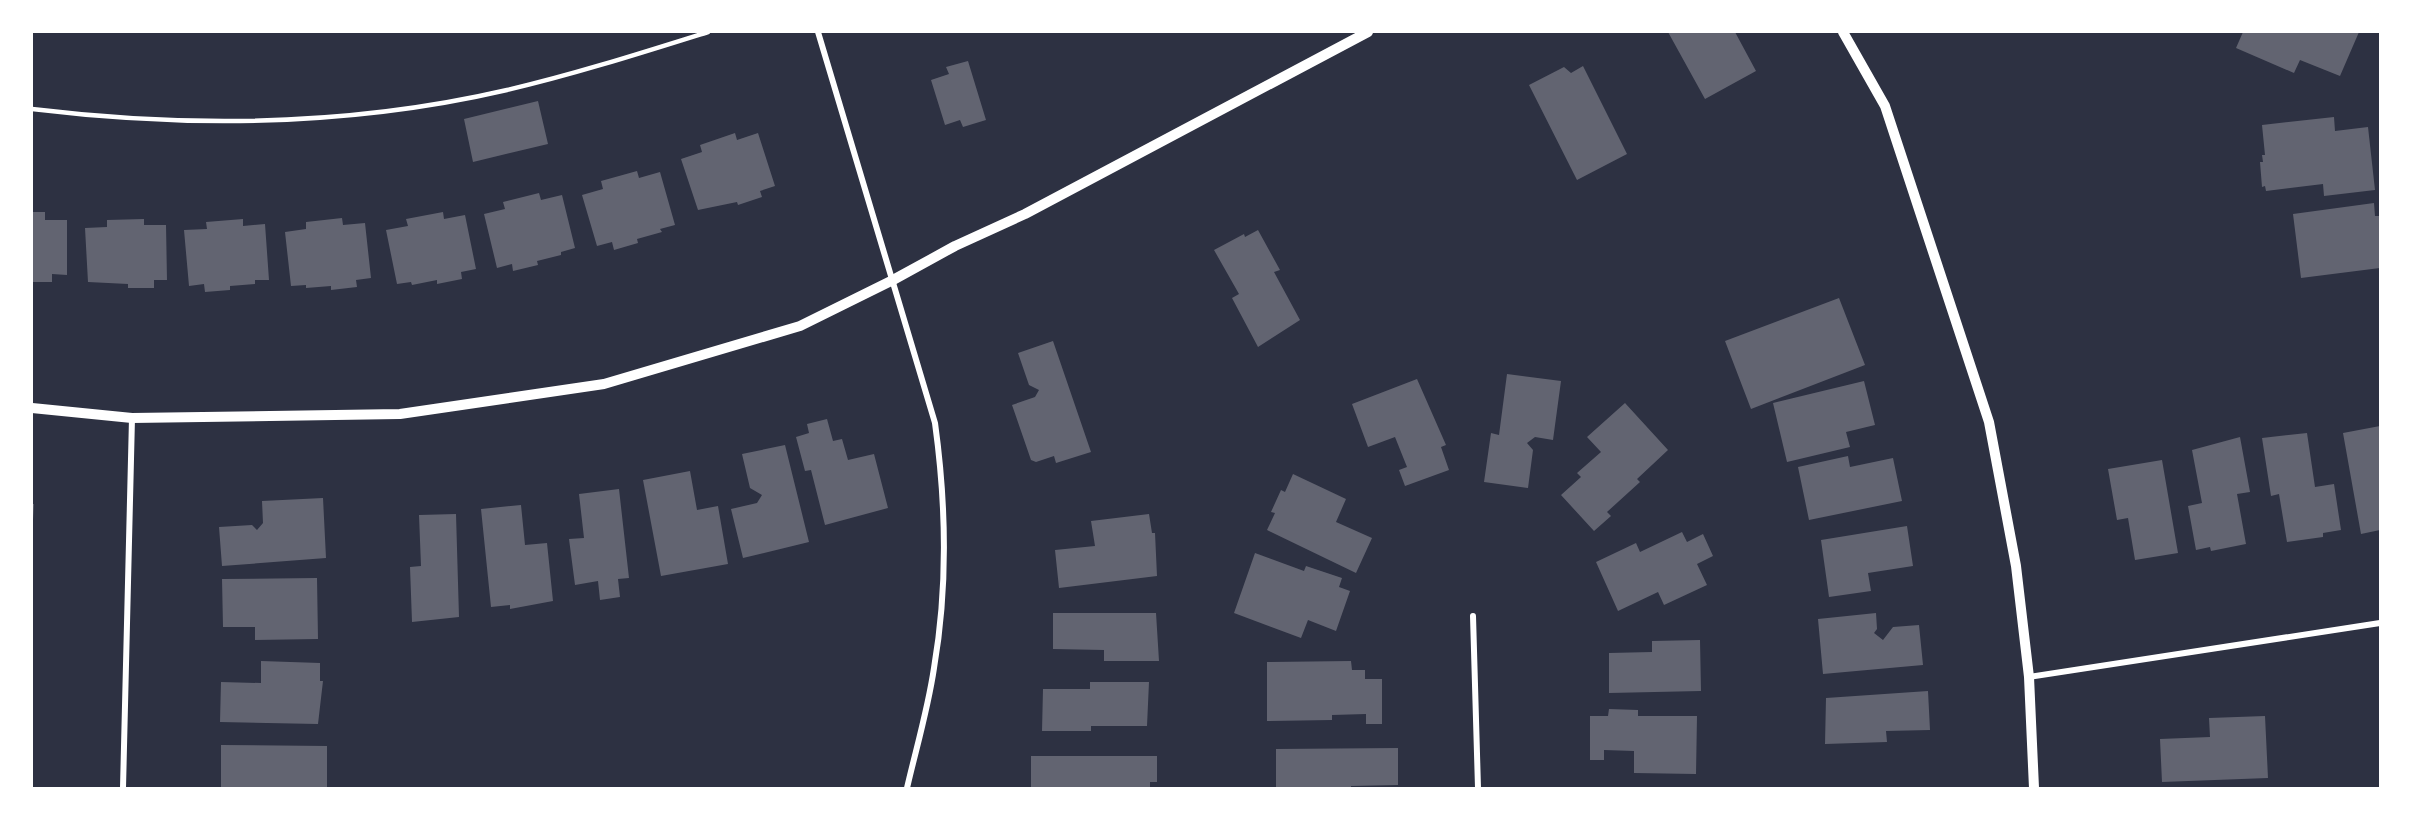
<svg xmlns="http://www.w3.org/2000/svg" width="2412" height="820" font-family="'Crimson Pro',serif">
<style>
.building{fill:#626471}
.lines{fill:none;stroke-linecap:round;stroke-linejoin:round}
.service{stroke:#fff;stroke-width:4.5}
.minor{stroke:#fff;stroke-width:6}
.tertiary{stroke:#fff;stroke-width:10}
</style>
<rect width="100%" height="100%" fill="#2d3142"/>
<!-- building -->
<path class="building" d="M1668,32h67l21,39 -51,28z
M2243,32h116l-19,44 -40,-16 -6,13 -58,-25z
M968,61l18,59 -23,7 -3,-7 -15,5 -14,-45 18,-6 -3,-7z
M1583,66l44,88 -50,26 -48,-95 35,-18 7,6z
M538,101l10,43 -75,18 -9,-43z
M2334,117l1,14 33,-4 7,63 -51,6 -1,-12 -57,7 -1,-5 -3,1 -2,-25h3l-1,-7h3l-3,-30z
M735,133l2,7 21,-7 17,53 -15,5 2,6 -24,8 -1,-3 -39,8 -17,-51 21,-7 -2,-7z
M637,171l2,7 21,-6 15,53 -15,4 2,3 -25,7 1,4 -24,7 -2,-8 -15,4 -15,-51 21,-6 -2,-8z
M539,193l2,7 21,-5 13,53 -14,4v3l-24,6 1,4 -25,6 -1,-7 -15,4 -13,-54 21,-5 -2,-7z
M2374,203l1,13h5v52l-79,10 -8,-64z
M32,212h13v8h22v55l-15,-1v8h-20z
M443,212l1,7 21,-4 11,54 -15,3 1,7 -25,5v-4l-25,5 -1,-3 -14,2 -11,-54 22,-4 -2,-7z
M342,218l1,7 22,-2 6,55 -15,2 1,7 -26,3v-4l-25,2v-3l-15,1 -6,-54 21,-3v-7z
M144,219v6h22l1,55h-13v8h-26v-4l-40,-2 -3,-54 22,-1v-7z
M243,219v7l22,-2 4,56h-14v4l-25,2v4l-25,2 -1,-8 -15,2 -5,-56 23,-1 -1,-7z
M1258,230l22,40 -6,2 26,48 -42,27 -26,-49 7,-4 -25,-44 30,-16 1,3z
M1839,298l26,67 -114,44 -26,-68z
M1053,341l38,111 -35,11 -2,-7 -18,6 -5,-2 -19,-55 23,-8 4,-7 -10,-5 -11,-32z
M1507,374l54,7 -8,59 -18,-3 -8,6 6,7 -5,38 -44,-6 7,-49 8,2z
M1417,379l29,66 -5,2 8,23 -44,16 -6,-16 8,-3 -12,-30 -27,10 -16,-43z
M1864,381l11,44 -29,7 4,15 -63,15 -14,-59z
M1625,403l43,47 -31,29 3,3 -33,30 4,4 -17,15 -33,-36 20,-18 -4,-4 24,-21 -14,-15z
M827,419l6,22 9,-2 6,21 26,-6 14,54 -63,17 -14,-55 -6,1 -9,-34 13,-4 -2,-9z
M2380,426v104l-19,4 -18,-101z
M2307,433l8,54 19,-3 7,46 -18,3v4l-36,5 -8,-48 -8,2 -9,-58z
M2240,437l10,55 -13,2 9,50 -35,7 -1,-4 -14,3 -8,-44 14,-3 -10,-53z
M785,445l24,97 -66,16 -12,-49 26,-6 5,-8 -12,-7 -8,-34z
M1848,456l2,11 43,-9 9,43 -93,19 -11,-53z
M2162,460l16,93 -43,7 -7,-42 -11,2 -9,-51z
M690,471l7,39 21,-4 10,58 -67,12 -18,-96z
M1293,474l53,25 -10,23 36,16 -16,35 -89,-43 8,-17 -4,-1 10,-22 4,2z
M619,489l10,89 -11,1 2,18 -20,3 -2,-19 -23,4 -6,-46 15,-1 -5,-44z
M323,498l3,60 -104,8 -3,-39 33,-2 5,5 6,-7 -1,-22z
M32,504h2l-1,16h-1z
M521,505l4,40 22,-2 6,58 -43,8v-4l-19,2 -10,-98z
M456,514l3,103 -47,5 -2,-55 11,-1 -2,-51z
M1149,514l3,19h3l2,43 -98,12 -4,-38 40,-4 -4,-25z
M1907,526l6,40 -45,7 3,18 -42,6 -8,-57z
M1682,532l5,10 16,-8 10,22 -16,8 10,21 -43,20 -6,-13 -40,19 -22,-49 40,-19 4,9z
M1255,553l49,18 2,-5 36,12 -3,9 11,4 -14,40 -28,-11 -7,18 -67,-25z
M317,578l1,61 -63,1v-13h-32l-1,-48z
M1053,613h103l3,48h-55v-11l-51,-1z
M1876,613l1,16 -3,4 9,7 10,-13 26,-2 4,40 -100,9 -5,-55z
M1700,640l1,51 -92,2v-40l43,-1v-11z
M261,661l59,2v18h3l-5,43 -98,-2 1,-40 40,1z
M1351,661l1,9h13v9h17v45h-16v-10l-34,1v5l-65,1v-59z
M1090,682h59l-2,44h-56v5h-49l1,-42h47z
M1928,691l2,39 -44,1 1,11 -62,2 1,-46z
M1609,709l29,1v6h59l-1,58 -62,-1v-22l-30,-1v10h-14v-44h18z
M2265,716l3,62 -106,4 -2,-43 50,-2 -1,-19z
M221,745l106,1v42h-106z
M1398,748v37l-47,1v2h-75v-39z
M1031,756h126v26h-7v6h-119z"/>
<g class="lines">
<!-- service -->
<path class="service" d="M32,109c157,19 320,17 475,-19 68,-16 134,-37 201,-58"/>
<!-- minor -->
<path class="minor" d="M818,32l117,391c11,80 13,164 -1,245 -6,41 -18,81 -27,120
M1473,616l5,172
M2029,677l351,-54
M123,788l9,-370"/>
<!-- tertiary -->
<path class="tertiary" d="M1843,32l42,74 104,316 27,144 13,111 5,111
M32,408l100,10 268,-4 204,-30 196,-58 93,-46 62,-34 70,-32 343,-182"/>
</g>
<!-- border -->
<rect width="2412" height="820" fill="none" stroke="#ffffff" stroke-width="66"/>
</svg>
